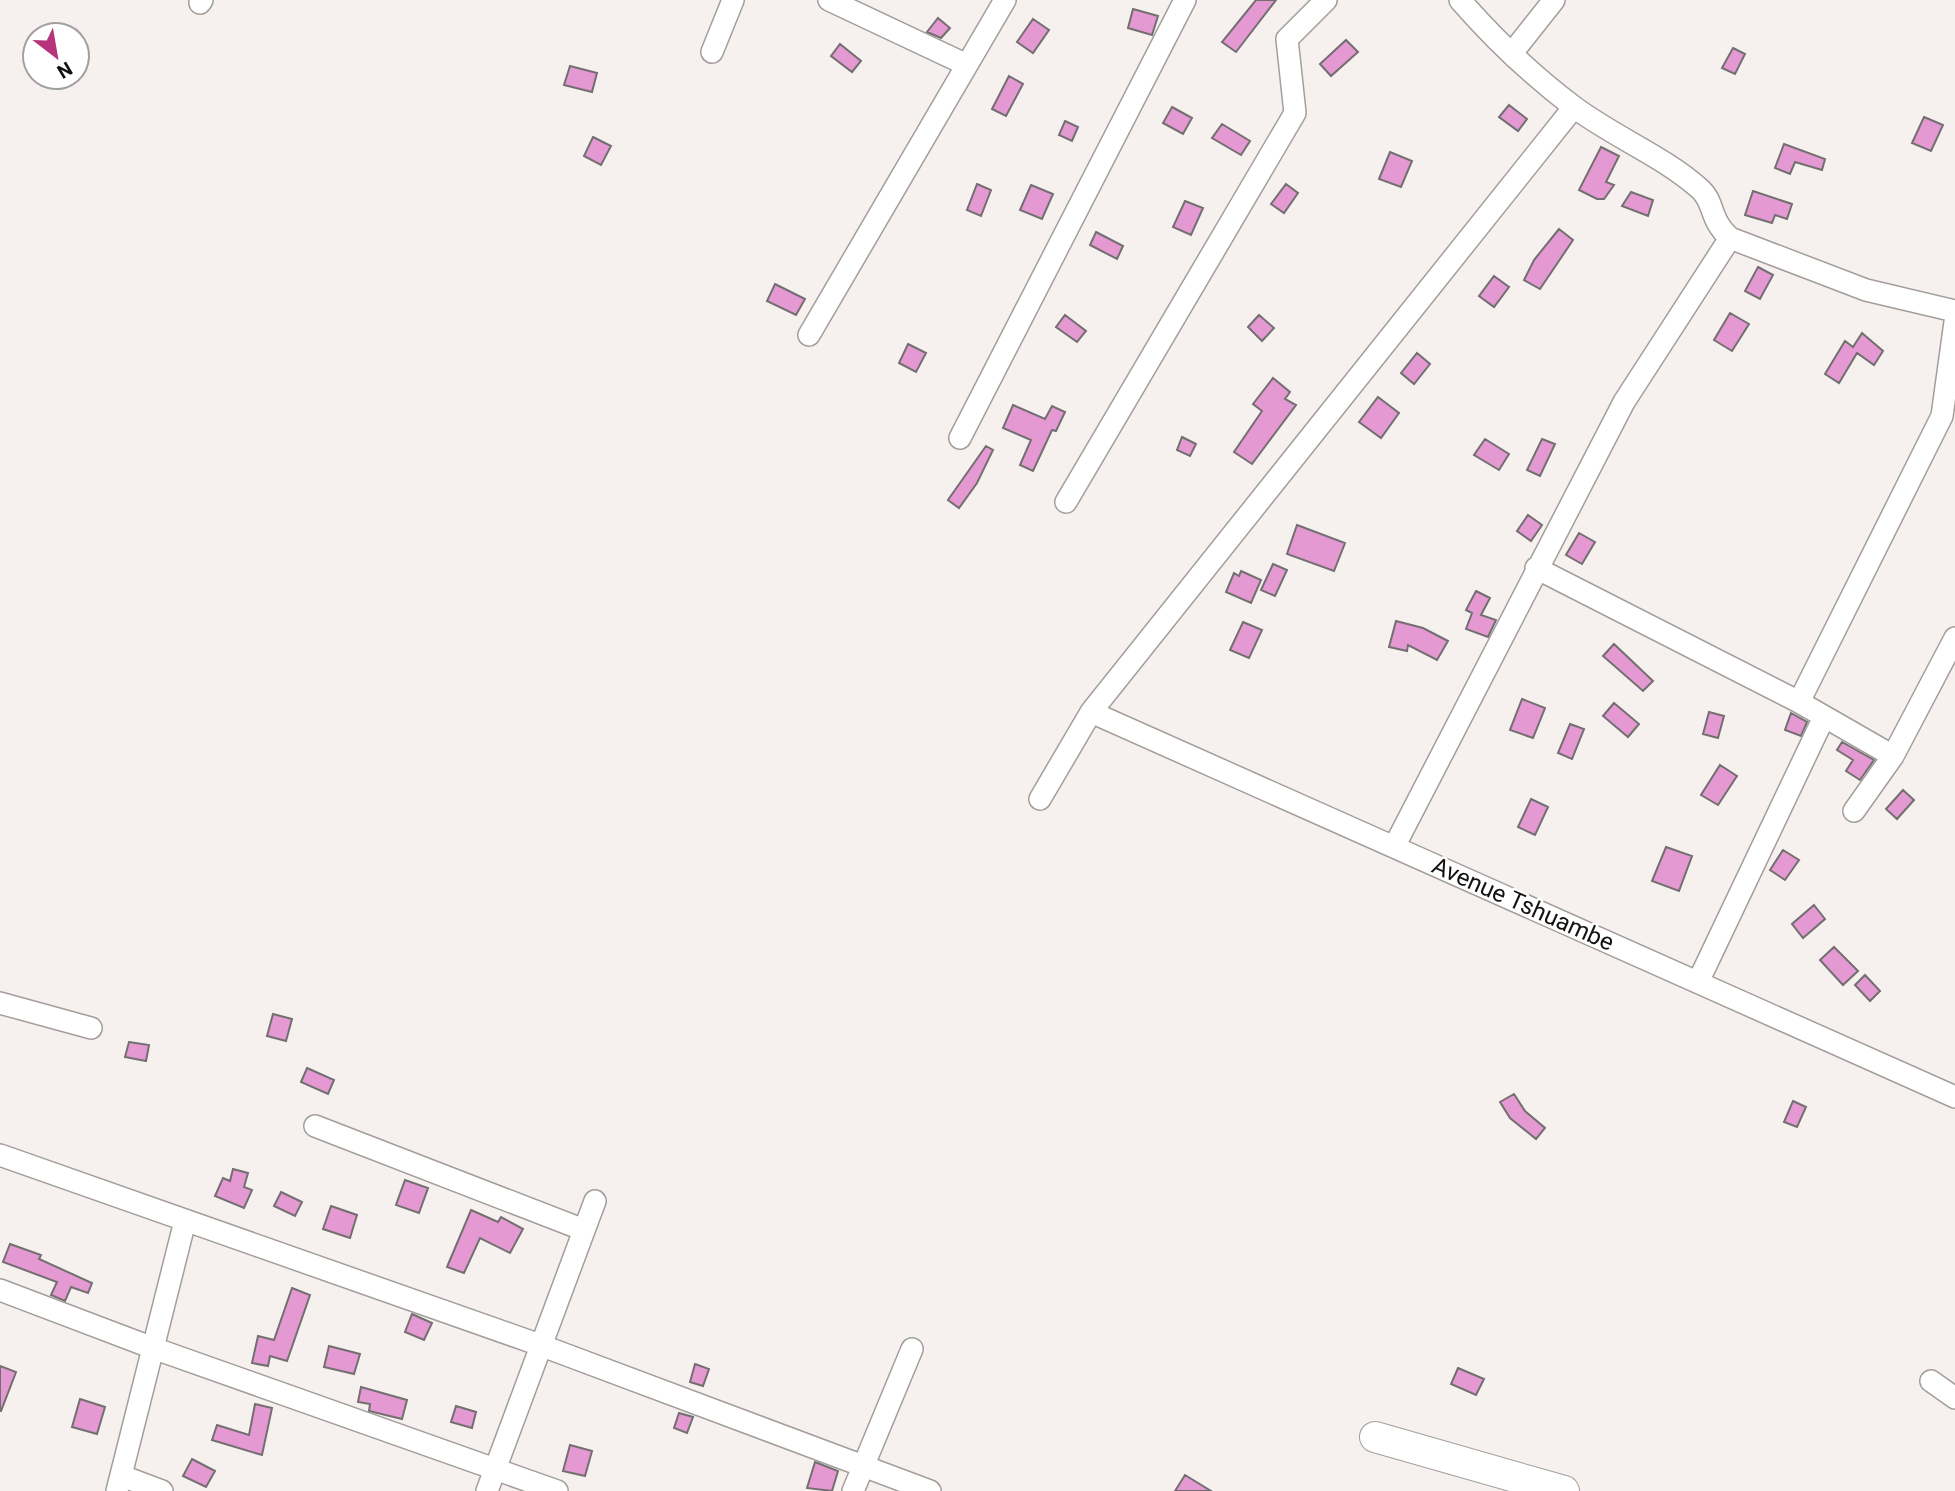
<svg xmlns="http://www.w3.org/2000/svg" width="1955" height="1491" font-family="Roboto,sans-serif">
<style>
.building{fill:#e499d2;stroke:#736f71;stroke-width:2}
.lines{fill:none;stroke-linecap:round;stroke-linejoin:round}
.street-casing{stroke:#a39e9c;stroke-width:24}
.secondary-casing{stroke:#a39e9c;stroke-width:32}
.street{stroke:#fff;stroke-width:21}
.secondary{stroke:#fff;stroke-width:30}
.labels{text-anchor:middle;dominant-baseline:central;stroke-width:5;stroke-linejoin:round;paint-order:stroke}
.street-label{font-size:24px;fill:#141211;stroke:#fff}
</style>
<rect width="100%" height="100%" fill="#f6f1ee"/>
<!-- building -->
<path class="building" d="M1256,0h20l-40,52 -14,-10z
M1133,9l25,7 -6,19 -24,-7z
M938,18l12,10 -9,10 -14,-6z
M1033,19l16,11 -16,23 -16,-11z
M1346,40l12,12 -27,24 -11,-12z
M840,44l21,17 -9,11 -21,-16z
M1733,48l12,6 -10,20 -13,-6z
M570,66l27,7 -5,19 -28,-7z
M1009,76l14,8 -17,32 -14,-7z
M1509,105l18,14 -9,12 -19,-14z
M1172,107l20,11 -9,16 -20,-11z
M1924,117l19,8 -12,26 -19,-8z
M1065,121l13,6 -6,14 -13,-6z
M1222,124l28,17 -9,14 -29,-17z
M593,137l18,9 -10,19 -17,-9z
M1784,144l41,15 -3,11 -27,-8 -5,12 -15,-6z
M1601,147l18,9 -13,26 8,3 -10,14h-7l-18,-9z
M1390,152l22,9 -11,26 -22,-8z
M977,184l14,6 -10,26 -14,-6z
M1286,184l12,9 -14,20 -13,-9z
M1031,185l22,9 -11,25 -22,-9z
M1753,191l39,13 -5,15 -12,-4 -3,8 -27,-8z
M1631,192l22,8 -5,16 -26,-10z
M1185,201l18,7 -12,27 -18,-8z
M1559,229l14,11 -33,49 -16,-9 10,-20z
M1096,232l27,14 -6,13 -27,-14z
M1758,267l15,8 -13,24 -15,-8z
M1494,276l15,11 -15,20 -15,-11z
M775,284l30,15 -9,16 -29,-14z
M1730,313l19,11 -17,27 -18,-11z
M1065,315l21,16 -9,11 -21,-15z
M1259,315l15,13 -12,13 -14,-14z
M1862,333l21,18 -9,14 -17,-12 -18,30 -14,-9 20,-33 8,6z
M908,344l18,9 -10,19 -17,-9z
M1417,353l13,11 -16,20 -13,-11z
M1273,378l17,14 -5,7 11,6 -44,59 -18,-12 28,-41 -9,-7z
M1378,397l21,16 -18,25 -22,-16z
M1013,405l32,14 7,-13 13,6 -9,19 -4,-1 -19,41 -13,-6 11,-25 -28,-12z
M1182,437l14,7 -6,12 -13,-6z
M1485,439l24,15 -10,16 -25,-15z
M1542,439l13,5 -15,32 -13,-6z
M986,446l7,4 -16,33 -18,25 -11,-8z
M1528,515l14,10 -11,16 -14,-10z
M1297,525l48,18 -11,28 -47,-17z
M1579,533l16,9 -13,22 -16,-9z
M1273,564l14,6 -12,26 -14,-6z
M1241,571l20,9 -10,23 -25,-11 8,-19 5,3z
M1476,591l14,7 -9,17 15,5 -8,17 -22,-8 6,-16 -6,-3z
M1396,621l27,7 25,13 -11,19 -29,-15 -1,6 -18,-4z
M1243,622l19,8 -13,28 -19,-8z
M1614,644l39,37 -10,10 -40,-35z
M1522,699l23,9 -12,30 -23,-8z
M1614,703l25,21 -11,13 -25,-21z
M1709,712l15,4 -6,22 -15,-4z
M1791,713l16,9 -6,14 -16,-6z
M1570,724l14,5 -12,30 -14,-6z
M1842,742l32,18 -14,20 -14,-9 7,-11 -16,-10z
M1720,765l17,11 -19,29 -17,-10z
M1903,790l11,10 -17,19 -11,-10z
M1531,799l17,8 -13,28 -17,-8z
M1666,847l26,9 -13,35 -27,-10z
M1783,850l16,10 -14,20 -15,-10z
M1814,905l11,14 -22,19 -11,-14z
M1834,947l24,24 -15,14 -23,-25z
M1865,975l15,16 -10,10 -15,-16z
M273,1014l19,5 -6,22 -19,-5z
M129,1042l20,3 -3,16 -21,-4z
M307,1068l27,12 -6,14 -27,-12z
M1514,1094l11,17 20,17 -9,11 -26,-21 -10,-16z
M1793,1101l13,6 -9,20 -13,-5z
M233,1169l15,4 -4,14 8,3 -8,18 -29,-12 8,-18 7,3z
M405,1180l23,8 -9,25 -23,-8z
M281,1192l21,10 -7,14 -21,-10z
M331,1206l26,9 -7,23 -27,-9z
M471,1210l27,12 3,-5 22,12 -13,24 -30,-15 -16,35 -17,-6z
M10,1244l31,11 -2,4 53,24 -4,10 -17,-6 -6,14 -14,-6 6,-13 -54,-20z
M292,1288l18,7 -23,66 -17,-5 -2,10 -16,-3 6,-27 16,4z
M412,1314l20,9 -8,17 -19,-8z
M329,1346l31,8 -6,20 -30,-7z
M695,1364l14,5 -6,17 -13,-4z
M0,1366l16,6 -15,39h-1z
M1458,1368l26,11 -8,16 -25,-11z
M361,1387l46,13 -5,19 -33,-8 1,-7 -12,-2z
M80,1399l25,8 -8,27 -25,-7z
M255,1404l17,4 -10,47 -50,-15 5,-15 32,10z
M456,1406l20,6 -4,16 -21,-6z
M679,1413l14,4 -6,16 -13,-5z
M570,1445l22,6 -7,25 -22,-5z
M192,1459l23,12 -9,16 -23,-11z
M815,1462l23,9 -6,20 -25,-3z
M1185,1475l26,16h-36z"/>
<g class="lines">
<!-- street casing -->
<g class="street-casing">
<path id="street" d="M829,0l138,65
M1460,0c34,39 73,76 114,107 40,30 89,49 126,82 15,13 9,31 30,49l136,52 89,21
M200,3l2,-3
M712,52l21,-52
M1512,53l42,-53
M809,335l196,-335
M960,438l225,-438
M1066,502l229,-389 -8,-74 39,-39
M1536,568l263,134 94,54
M1799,702l143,-286 13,-94
M1091,712l864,385
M1040,799l51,-87 483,-605
M1854,811l39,-55 62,-118
M1394,847l230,-445 106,-164
M1698,982l126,-265
M0,1003l91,25
M315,1126l269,104
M0,1155l540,190 390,146
M0,1290l153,58 404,143
M1931,1381l24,17
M122,1476l40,15
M117,1491l68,-270
M487,1491l108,-290
M853,1491l59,-142"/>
</g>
<!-- secondary casing -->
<g class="secondary-casing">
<path id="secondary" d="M1375,1437l189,54"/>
</g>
<!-- street -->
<use href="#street" class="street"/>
<!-- secondary -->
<use href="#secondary" class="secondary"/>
</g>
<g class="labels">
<!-- street labels -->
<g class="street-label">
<text transform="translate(1523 904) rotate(24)">Avenue Tshuambe</text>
</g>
</g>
<!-- north arrow -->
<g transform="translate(56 56) rotate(149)"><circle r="33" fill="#ffffff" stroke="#a1a0a0" stroke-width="2"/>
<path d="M0-5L12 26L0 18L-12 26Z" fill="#b7347c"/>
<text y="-10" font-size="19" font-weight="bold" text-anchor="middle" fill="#141211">N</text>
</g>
</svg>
